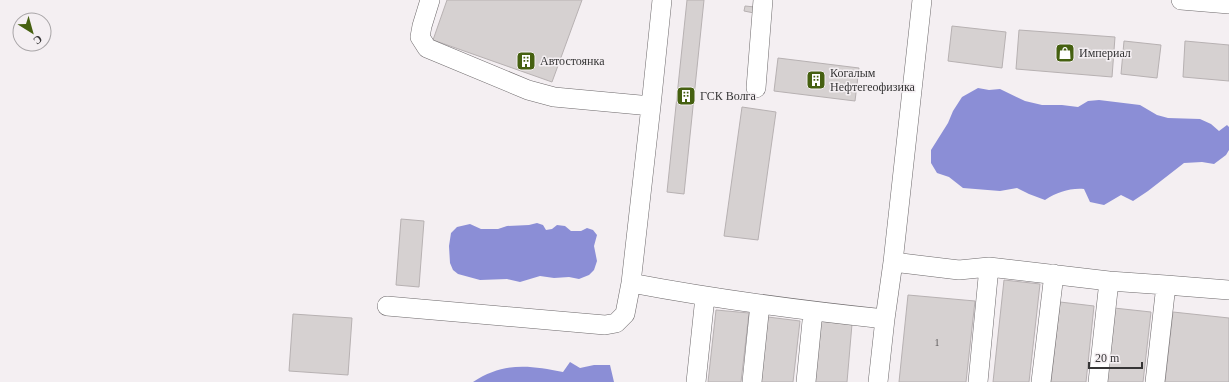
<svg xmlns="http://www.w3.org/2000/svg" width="1229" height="382" font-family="'Times New Roman',serif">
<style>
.water{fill:#8b8ed6}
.building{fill:#d6d1d1;stroke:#b7b1b2}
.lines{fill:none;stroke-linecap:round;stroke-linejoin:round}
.minor-casing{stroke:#6d696b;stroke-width:20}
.minor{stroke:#fff;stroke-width:19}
.labels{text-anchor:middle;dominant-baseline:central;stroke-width:3;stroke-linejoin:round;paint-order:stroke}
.number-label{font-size:10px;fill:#5e5c5d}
.poi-label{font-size:12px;fill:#363536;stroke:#f4eff2;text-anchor:start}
</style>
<rect width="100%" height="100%" fill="#f4eff2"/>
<!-- water -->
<path class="water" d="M978,88l11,2 11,-1 25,12 17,4h20l16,2 10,-6 11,-1 41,5 17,10 11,3 32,1 11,5 8,7 8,-6 2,2v23l-3,5 -12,9 -12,-2 -18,1 -36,28 -15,10 -12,-6 -17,10 -14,-3 -6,-13c-15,-1 -26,3 -39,11l-16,-6 -12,-6 -17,3 -37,-3 -14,-11 -12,-4 -6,-10v-13l17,-27 5,-12 9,-14z
M537,223l6,2 3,5 6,-1 5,-4 8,1 6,5h10l6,-3 6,2 4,5 -3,11 3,15 -3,9 -5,5 -10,4 -10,-2 -15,1 -14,-2 -20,6 -13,-3 -27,1 -22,-6 -5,-4 -3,-7 -1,-17 2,-13 6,-6 13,-3 11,5h17l9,-3 22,-1z
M570,362l10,6 14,-3h16l4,17h-141c31,-20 56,-17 90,-10z"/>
<!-- building -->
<path class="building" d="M447,0h135l-30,82 -119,-42z
M687,0h17l-20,194 -17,-2z
M745,6l10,1 -1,6 -10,-2z
M952,26l54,6 -4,36 -54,-7z
M1019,30l96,7 -3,40 -96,-8z
M1124,41l37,4 -4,33 -36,-4z
M1185,41l44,4v36l-46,-4z
M778,58l81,10 -4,33 -81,-10z
M742,107l34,5 -18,128 -34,-4z
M401,219l23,2 -5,66 -23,-2z
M1004,280l36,4 -11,98h-36z
M908,295l67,6 -9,81h-67z
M1060,302l34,4 -8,76h-35z
M1114,308l37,4 -8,70h-37z
M716,310l33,3 -8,69h-33z
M1173,312l56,6v64h-64z
M293,314l59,4 -4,57 -59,-4z
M768,317l32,4 -7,61h-33z
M819,321l33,3 -5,58h-33z"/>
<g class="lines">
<!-- minor casing -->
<g class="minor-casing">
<path id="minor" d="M430,0l-8,26 -2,11 7,11 101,42 26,7 97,9
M662,0l-11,106 -20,177c84,16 168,27 254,36
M1181,0l48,4
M756,88l7,-88
M893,262l66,8 30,-3 -11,115
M989,267l120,14 57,4 -11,97
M1166,285l63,5
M387,306l218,19 11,-2 9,-9 6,-31
M696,382l9,-85
M752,382l8,-78
M806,382l7,-71
M878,382l7,-63 8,-57 29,-262
M1041,382l13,-108
M1098,382l11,-101"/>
</g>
<!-- minor -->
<use href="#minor" class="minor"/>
</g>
<!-- icons -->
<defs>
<g id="shop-square" transform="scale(1)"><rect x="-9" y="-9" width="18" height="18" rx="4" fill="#456010" stroke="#f4eff2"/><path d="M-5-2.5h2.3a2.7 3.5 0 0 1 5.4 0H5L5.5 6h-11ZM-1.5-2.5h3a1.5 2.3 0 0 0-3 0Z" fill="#fff"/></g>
<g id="building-square" transform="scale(1)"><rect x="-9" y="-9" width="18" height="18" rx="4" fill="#456010" stroke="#f4eff2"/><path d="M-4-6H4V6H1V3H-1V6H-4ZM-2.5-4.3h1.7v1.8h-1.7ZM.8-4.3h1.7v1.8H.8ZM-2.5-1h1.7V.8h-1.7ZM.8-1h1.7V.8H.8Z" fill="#fff"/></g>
</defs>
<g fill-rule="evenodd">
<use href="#shop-square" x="1065" y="53"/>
<use href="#building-square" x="526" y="61"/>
<use href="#building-square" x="816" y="80"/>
<use href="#building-square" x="686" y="96"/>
</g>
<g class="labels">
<!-- number labels -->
<g class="number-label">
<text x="937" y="342">1</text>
</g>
<!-- poi labels -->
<g class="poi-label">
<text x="1079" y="53">Империал</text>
<text x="540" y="61">Автостоянка</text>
<text x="830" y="73">Когалым<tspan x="830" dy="14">Нефтегеофизика</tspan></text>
<text x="700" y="96">ГСК Волга</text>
</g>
</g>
<!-- north arrow -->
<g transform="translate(32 32) rotate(143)"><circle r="19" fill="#f4eff2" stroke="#a8a5a7"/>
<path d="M0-3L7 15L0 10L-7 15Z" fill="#456010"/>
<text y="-6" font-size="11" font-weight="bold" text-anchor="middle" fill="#363536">С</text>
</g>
<!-- scale -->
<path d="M1089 362v6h53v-6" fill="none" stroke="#363536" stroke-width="2"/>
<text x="1095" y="362" font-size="12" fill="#363536" stroke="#f4eff2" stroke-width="3" paint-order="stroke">20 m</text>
</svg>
